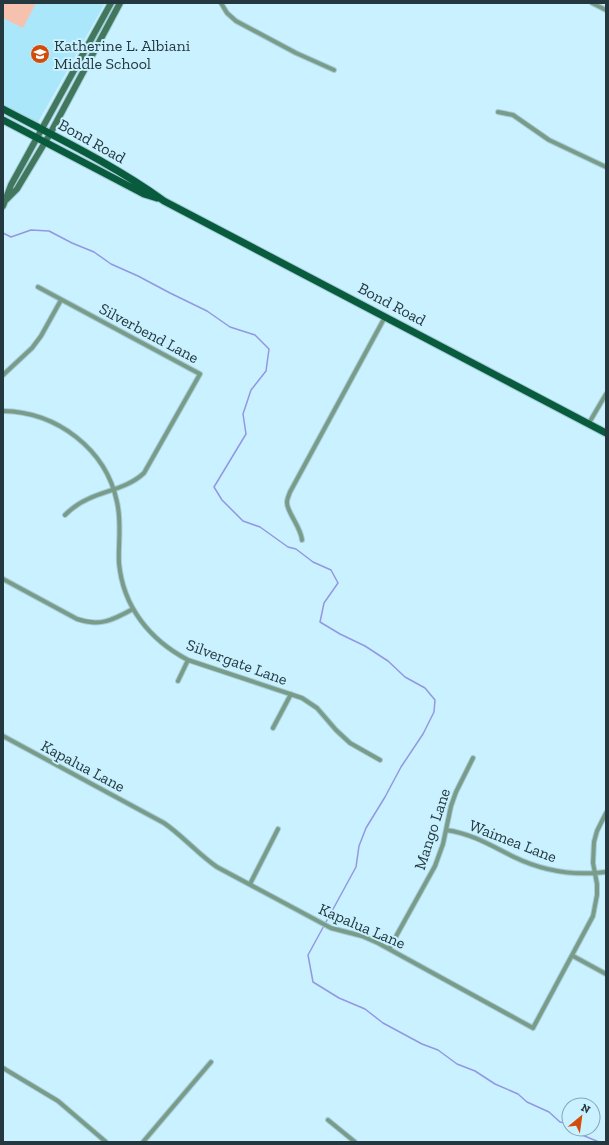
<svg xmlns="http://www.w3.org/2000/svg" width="609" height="1145" font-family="'Zilla Slab',serif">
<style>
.built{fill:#abe7fb}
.green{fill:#f6c2af}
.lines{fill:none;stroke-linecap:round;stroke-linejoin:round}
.stream{stroke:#9397e1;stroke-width:1.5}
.street-casing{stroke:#a8ccd9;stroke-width:6}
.secondary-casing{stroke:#a8ccd9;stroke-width:8}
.primary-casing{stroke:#a8ccd9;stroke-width:9}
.street{stroke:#799c89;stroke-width:4}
.secondary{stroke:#41775c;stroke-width:6}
.primary{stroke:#085c3d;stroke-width:7}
.labels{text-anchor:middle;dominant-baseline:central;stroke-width:4;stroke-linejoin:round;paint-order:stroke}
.poi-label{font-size:16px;fill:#24393f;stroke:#c9f1ff;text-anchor:start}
.street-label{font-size:16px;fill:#24393f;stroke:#c9f1ff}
</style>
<rect width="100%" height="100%" fill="#c9f1ff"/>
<!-- built -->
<path class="built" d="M3,3h102l-68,121 -34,-19z"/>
<!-- green -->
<path class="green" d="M3,3h33l-13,25 -20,-10z"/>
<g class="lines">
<!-- stream -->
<path class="stream" d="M3,233l8,4 20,-7 18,1 23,12 22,9 17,12 27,12 32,17 37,18 23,16 25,8 14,14 -3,22 -15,19 -8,24 3,20 -32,53 8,13 21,21 17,6 28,20 8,2 17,13 18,8 7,13 -14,20 -4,19 20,12 25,12 23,15 17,16 20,11 10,12 -1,12 -11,22 -22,33 -16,30 -19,31 -7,18 -3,21 -48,88 5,27 26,16 26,11 18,14 39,21 16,6 19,14 18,7 20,13 23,10 9,8 22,10 11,10 9,2
M576,1129l6,6 17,7"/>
<!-- street casing -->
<g class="street-casing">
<path id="street" d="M221,3l6,10 9,8 60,32 38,17
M592,3l14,7
M498,112l15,3 36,25 57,27
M38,287l162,87 -56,99c-16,15 -37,17 -56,26 -9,4 -16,9 -23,16
M3,375l29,-27 9,-12 20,-36
M3,411c54,1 103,38 114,91 5,21 1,41 2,61 4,44 31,77 69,97l114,38 15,10 19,22 14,13 30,17
M589,423l17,-29
M302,540c-1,-13 -16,-29 -15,-38 0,-3 2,-7 3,-10l95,-175
M3,579l74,40c23,8 36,1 56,-10
M178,681l10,-21
M273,728l18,-34
M3,736l161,87c19,13 34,31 53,44l114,61 31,8 16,7 155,85 60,-112 4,-21v-11l-4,-21 1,-21 3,-11 9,-18
M446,830c27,4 44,15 68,27 29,14 60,19 92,15
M250,884l28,-55
M389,949l46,-83 8,-22 8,-38 5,-14 17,-34
M573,956l33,18
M3,1068l55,33 48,41
M328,1120l27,22
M143,1142l68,-80"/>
</g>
<!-- secondary casing -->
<g class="secondary-casing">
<path id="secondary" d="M6,200l11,-11 33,-55 70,-131
M3,206l8,-21 100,-182"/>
</g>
<!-- primary casing -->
<g class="primary-casing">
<path id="primary" d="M3,109c55,29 111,56 161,92l442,232
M3,120l141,74 13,4"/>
</g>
<!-- street -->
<use href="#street" class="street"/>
<!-- secondary -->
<use href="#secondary" class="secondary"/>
<!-- primary -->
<use href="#primary" class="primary"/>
</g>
<!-- icons -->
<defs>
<g id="school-disc" transform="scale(1)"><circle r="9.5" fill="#d24d09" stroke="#c9f1ff"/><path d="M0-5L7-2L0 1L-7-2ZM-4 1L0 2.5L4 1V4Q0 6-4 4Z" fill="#fff"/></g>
</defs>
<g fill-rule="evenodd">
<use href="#school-disc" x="40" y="54"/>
</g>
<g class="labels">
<!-- poi labels -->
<g class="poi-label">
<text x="54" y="45">Katherine L. Albiani<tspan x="54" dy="18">Middle School</tspan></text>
</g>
<!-- street labels -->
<g class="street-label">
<text transform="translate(92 141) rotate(29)">Bond Road</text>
<text transform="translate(392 304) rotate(28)">Bond Road</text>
<text transform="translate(149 333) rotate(28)">Silverbend Lane</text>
<text transform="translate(237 662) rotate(20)">Silvergate Lane</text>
<text transform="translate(83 766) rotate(28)">Kapalua Lane</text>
<text transform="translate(432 829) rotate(-72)">Mango Lane</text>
<text transform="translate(513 841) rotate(21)">Waimea Lane</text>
<text transform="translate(362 926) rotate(23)">Kapalua Lane</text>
</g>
</g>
<!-- border -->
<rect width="609" height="1145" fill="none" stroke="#24393f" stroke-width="8"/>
<!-- north arrow -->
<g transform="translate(581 1117) rotate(29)"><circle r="19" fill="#c9f1ff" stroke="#87a7b2"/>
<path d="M0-3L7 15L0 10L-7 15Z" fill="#d24d09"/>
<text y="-6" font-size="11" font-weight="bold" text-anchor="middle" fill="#24393f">N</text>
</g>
</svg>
